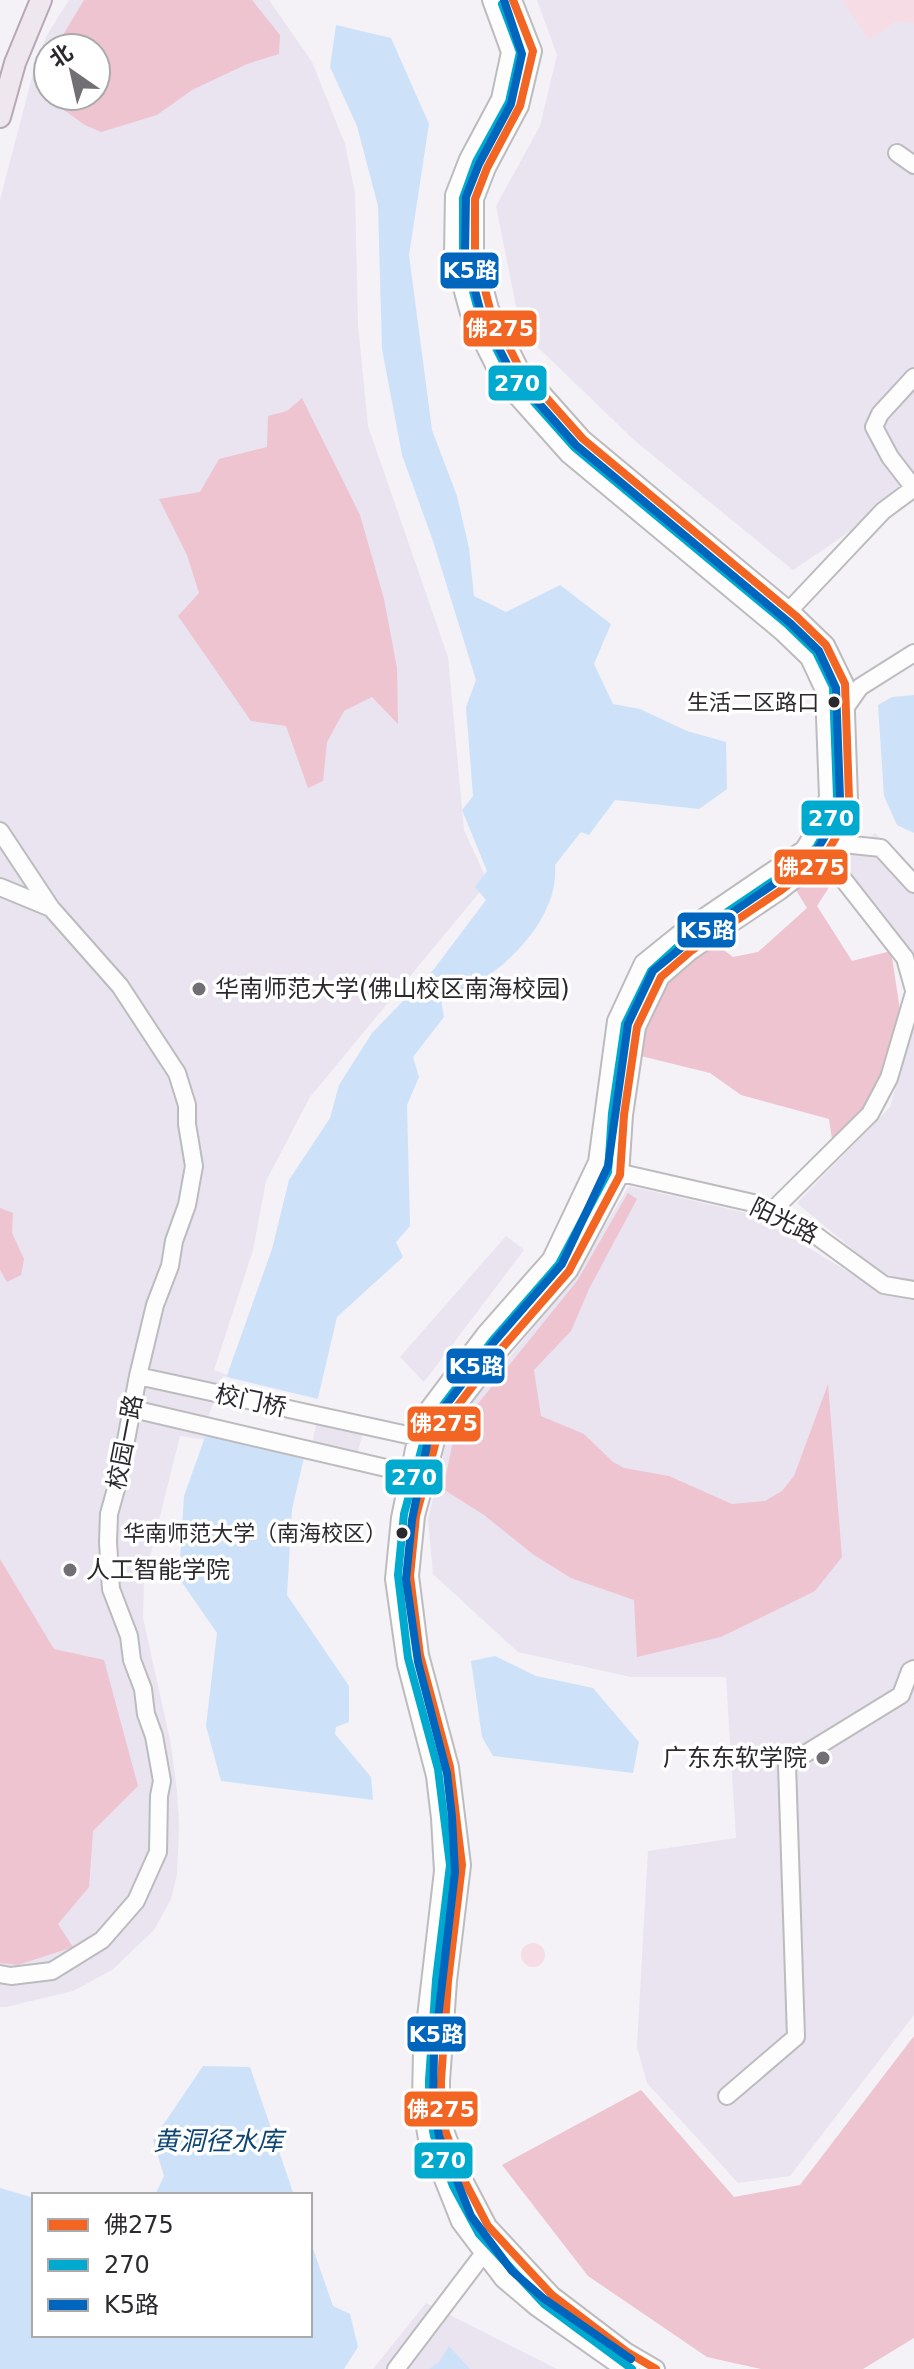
<svg xmlns="http://www.w3.org/2000/svg" width="914" height="2369" font-family="'DejaVu Sans','Noto Sans SC',sans-serif">
<style>
.built{fill:#e9e4f0;fill-rule:evenodd}
.green{fill:#f6dde5}
.forest{fill:#edc4d0}
.water{fill:#cde2f9}
.pier{fill:#f4f1f7}
.lines{fill:none;stroke-linecap:round;stroke-linejoin:round}
.minor-casing{stroke:#bcbbbe;stroke-width:20}
.major-casing{stroke:#b8a8b7;stroke-width:24}
.minor{stroke:#fdfdfe;stroke-width:16}
.major{stroke:#efe7ee;stroke-width:20}
.bus-1-casing{stroke:#fff;stroke-width:14}
.bus-2-casing{stroke:#fff;stroke-width:14}
.bus-3-casing{stroke:#fff;stroke-width:14}
.bus-1{stroke:#f26522;stroke-width:8}
.bus-2{stroke:#00a9ce;stroke-width:8}
.bus-3{stroke:#0065bd;stroke-width:8}
.bus-dot{fill:#2b292d;stroke:#fff;stroke-width:3}
.poi-dot{fill:#716f74;stroke:#fff;stroke-width:3}
.labels{text-anchor:middle;dominant-baseline:central;stroke-width:7;stroke-linejoin:round;paint-order:stroke}
.bus-label{font-size:22px;fill:#2b292d;stroke:#fff;text-anchor:end}
.poi-label{font-size:24px;fill:#2b292d;stroke:#fff;text-anchor:start}
.street-label{font-size:24px;fill:#2b292d;stroke:#fff}
.water-label{font-size:26px;font-style:italic;fill:#0e4573;stroke:#fff}
.line-badge{stroke:#fff;stroke-width:3}
.badge-label{font-size:22px;text-anchor:middle;font-weight:bold;fill:#fff}
</style>
<rect width="100%" height="100%" fill="#f4f1f7"/>
<!-- built -->
<path class="built" d="M69,0h200l43,62 33,82 10,49 3,132 10,101 80,231 16,173 24,52 -178,215 -44,84 -13,69 -39,120 151,56 -10,35 -175,-25 -36,144 -1,38 28,127 6,46 2,34 -2,49 -6,25 -17,31 -42,40 -39,21 -67,16h-6v-1807l36,-138 11,-27zM48,48h48v48h-48z
M537,0h377v488l-121,82 -159,-130 -113,-109 -25,-125 44,-80 17,-71z
M875,833l39,41v102l-79,-106z
M914,1026v254l-27,-2 -90,-75 93,-96z
M629,1186l126,29 123,75 36,6v719l-124,161 -52,7 -91,-100 -10,-36 11,-196 88,-13 -10,-161h-95l-113,-25 -85,-78 -5,-55 21,-88 124,-152z
M506,1236l18,14 -100,132 -24,-25z
M426,2303l131,66h-184z"/>
<!-- green -->
<path class="green" d="M842,0h72v23l-19,-1 -26,18z
M521 1955a12 12 0 1 1 24 0a12 12 0 1 1-24 0Z"/>
<!-- forest -->
<path class="forest" d="M84,0h168l28,35 -1,19 -32,10 -55,26 -35,25 -56,17 -16,-7 -31,-22 1,-7h41v-48h-36l3,-13z
M302,398l58,117 24,84 13,69 1,56 -26,-27 -28,14 -17,31 -4,39 -15,7 -22,-62 -35,-5 -73,-105 21,-23 -12,-38 -28,-56 41,-7 19,-33 48,-12 1,-31 19,-5z
M825,862l10,16 -18,28 35,55 39,-10 11,72 -20,54 -17,31 -33,31 -3,-20 -88,-24 -31,-22 -73,-18 4,-27 23,-49 49,-37 20,15 25,-5 49,-44 -13,-21z
M628,1193l9,6 -48,90 -18,42 -37,39 7,46 43,18 29,28 11,6 45,8 63,28 33,-3 17,-10 12,-15 34,-92 14,173 -27,34 -94,46 -84,20 -3,-57 -63,-22 -37,-23 -50,-40 -41,-26 12,-57 122,-151z
M0,1208l13,5 -1,20 12,26 -3,16 -14,7 -7,-12z
M0,1559l54,90 50,11 34,126 -45,45 -4,56 -31,37 15,23 -55,18 -18,-2z
M914,2036v302l-51,31h-102l-54,-12 -119,-81 -86,-111 139,-75 93,107 66,-12z"/>
<!-- water -->
<path class="water" d="M336,25l55,13 38,86 -20,131 23,175 25,66 12,52 5,48 32,16 54,-27 51,39 -17,40 19,40 27,5 47,22 39,11 1,47 -28,20 -84,-9 -26,35 -8,-3 -26,33c3,40 -25,76 -54,101 -17,14 -41,24 -60,34l3,17 -31,40 6,20 -12,28 3,121 -14,16 7,15 -66,60 -45,192 -5,86 62,91v36l-13,5 -1,7 36,43 2,23 -152,-19 -15,-55 11,-93 -38,-55 5,-82 88,-247 17,-69 41,-62 9,-33 33,-52 62,-64 52,-69 -11,-13 12,-16 -25,-61 11,-14 -7,-89 10,-27 -43,-139 -31,-86 -20,-106 -4,-143 -21,-80 -27,-59z
M914,695v138l-17,-8 -13,-29 -6,-91 14,-8z
M495,1656l41,20 57,12 46,54 -6,31 -140,-17 -11,-19 -11,-76z
M203,2066l47,1 44,128h-139l9,-19 -11,-36z
M0,2188l34,10v137h276v-95l23,66 17,8 8,33 -14,22h-344z
M449,2346l21,23h-41l10,-7z"/>
<!-- pier -->
<path class="pier" d="M223,1376l99,24 -14,60 -106,-26z"/>
<g class="lines">
<!-- minor casing -->
<g class="minor-casing">
<path id="minor" d="M491,0l19,52 -10,47 -32,60 -14,36 -1,60 17,62 31,62 67,75 214,178 27,26 15,32 4,107 -10,29 -14,23 -125,85 -36,29 -27,58 -19,141 -46,97 -66,75 -65,86 -20,98 -6,61 12,85 29,112 5,42 3,53 -21,181 -1,50 6,37 33,83 43,57 33,28 88,62
M513,0l20,51 -13,55 -33,62 -12,31v53l15,57 29,58 64,72 213,177 30,29 19,39 4,115 -10,33 -14,24 -45,35 -89,60 -30,26 -24,50 -13,88 -4,60 -51,96 -67,77 -63,82 -23,86 -6,60 10,79 30,112 12,98 -14,116 -7,100v28l5,24 18,47 24,46 64,69 75,57 29,17
M897,153l17,12
M914,377l-34,37 -6,13 16,30 24,31
M784,616l99,-105 31,-23
M846,707l14,-20 54,-34
M0,831l51,77 69,78 57,87 10,32v19l7,42 -7,39 -13,36 -4,25 -15,39 -17,71 -19,102 -10,36 -1,28 3,47 18,47 3,24 11,29 3,25 8,22 8,45 -3,15 -1,56 -22,49 -34,39 -50,31 -41,5 -11,-2
M824,842l57,6 33,36
M825,856l80,102 9,32
M0,887l51,21
M595,1167l158,36 50,23 81,59 30,5
M772,1211l98,-97 19,-36 25,-85
M138,1376l288,63
M133,1409l283,66
M727,2096l69,-59 -9,-272 114,-70 9,-24 4,-2
M396,2369l88,-116"/>
</g>
<!-- major casing -->
<g class="major-casing">
<path id="major" d="M0,117l15,-54 26,-63"/>
</g>
<!-- minor -->
<use href="#minor" class="minor"/>
<!-- major -->
<use href="#major" class="major"/>
<!-- bus-1 casing -->
<g class="bus-1-casing">
<path id="bus-1" d="M513,0l20,51 -13,55 -33,62 -12,31v53l15,57 29,58 64,72 213,177 30,29 19,39 4,115 -10,33 -14,24 -45,35 -89,60 -30,26 -24,50 -13,88 -4,60 -51,96 -67,77 -63,82 -23,86 -6,60 10,79 30,112 12,98 -14,116 -7,100v28l5,24 18,47 24,46 64,69 75,57 29,17"/>
</g>
<!-- bus-2 casing -->
<g class="bus-2-casing">
<path id="bus-2" d="M502,4l18,48 -11,50 -33,60 -13,36v56l16,60 30,60 66,74 213,177 28,27 17,35 4,110 -9,30 -12,21 -43,33 -89,60 -33,30 -26,53 -13,89 -4,59 -49,92 -67,77 -64,84 -24,89 -6,61 10,83 30,111 12,96 -14,115 -7,100v30l5,26 19,50 26,48 65,70 88,65"/>
</g>
<!-- bus-3 casing -->
<g class="bus-3-casing">
<path id="bus-3" d="M504,0l18,54 -11,50 -32,60 -13,33 -1,56 16,60 30,59 65,73 214,178 29,28 17,37 4,110 -11,32 -17,28 -126,86 -33,27 -25,53 -20,142 -46,98 -68,78 -63,83 -19,95 -6,59 12,83 29,111 5,44 3,55 -21,181 -1,48 6,35 32,80 41,55 31,27 88,61"/>
</g>
<!-- bus-1 -->
<use href="#bus-1" class="bus-1"/>
<!-- bus-2 -->
<use href="#bus-2" class="bus-2"/>
<!-- bus-3 -->
<use href="#bus-3" class="bus-3"/>
</g>
<!-- markers -->
<g class="bus-dot">
<circle cx="834" cy="702" r="7"/>
<circle cx="402" cy="1533" r="7"/>
</g>
<g class="poi-dot">
<circle cx="199" cy="989" r="8"/>
<circle cx="70" cy="1570" r="8"/>
<circle cx="823" cy="1758" r="8"/>
</g>
<g class="labels">
<!-- bus labels -->
<g class="bus-label">
<text x="819" y="702">生活二区路口</text>
<text x="387" y="1533">华南师范大学（南海校区）</text>
</g>
<!-- poi labels -->
<g class="poi-label">
<text x="215" y="989">华南师范大学(佛山校区南海校园)</text>
<text x="86" y="1570">人工智能学院</text>
<text x="807" y="1758" text-anchor="end">广东东软学院</text>
</g>
<!-- street labels -->
<g class="street-label">
<text transform="translate(784 1221) rotate(26)">阳光路</text>
<text transform="translate(251 1401) rotate(12)">校门桥</text>
<text transform="translate(125 1442) rotate(-79)">校园一路</text>
</g>
<!-- water labels -->
<g class="water-label">
<text x="218" y="2141">黄洞径水库</text>
</g>
</g>
<g class="line-badge">
<rect x="439" y="251" width="61" height="39" rx="8" fill="#0065bd"/>
<rect x="462" y="309" width="76" height="39" rx="8" fill="#f26522"/>
<rect x="487" y="364" width="61" height="38" rx="8" fill="#00a9ce"/>
<rect x="800" y="799" width="61" height="38" rx="8" fill="#00a9ce"/>
<rect x="773" y="848" width="76" height="38" rx="8" fill="#f26522"/>
<rect x="676" y="911" width="61" height="38" rx="8" fill="#0065bd"/>
<rect x="445" y="1347" width="61" height="38" rx="8" fill="#0065bd"/>
<rect x="406" y="1405" width="76" height="38" rx="8" fill="#f26522"/>
<rect x="384" y="1458" width="60" height="38" rx="8" fill="#00a9ce"/>
<rect x="406" y="2015" width="61" height="38" rx="8" fill="#0065bd"/>
<rect x="403" y="2090" width="76" height="38" rx="8" fill="#f26522"/>
<rect x="413" y="2141" width="61" height="39" rx="8" fill="#00a9ce"/>
</g>
<g class="badge-label">
<text x="470" y="278">K5路</text>
<text x="500" y="336">佛275</text>
<text x="517" y="391">270</text>
<text x="831" y="826">270</text>
<text x="811" y="875">佛275</text>
<text x="707" y="938">K5路</text>
<text x="476" y="1374">K5路</text>
<text x="444" y="1431">佛275</text>
<text x="414" y="1485">270</text>
<text x="436" y="2042">K5路</text>
<text x="441" y="2117">佛275</text>
<text x="443" y="2168">270</text>
</g>
<!-- legend -->
<rect x="32" y="2193" width="280" height="144" fill="#ffffff" stroke="#aaa9ab" stroke-width="2"/>
<rect x="48" y="2219" width="40" height="12" fill="#f26522" stroke="#aaa9ab" stroke-width="2"/>
<text x="104" y="2233" font-size="24" fill="#2b292d">佛275</text>
<rect x="48" y="2259" width="40" height="12" fill="#00a9ce" stroke="#aaa9ab" stroke-width="2"/>
<text x="104" y="2273" font-size="24" fill="#2b292d">270</text>
<rect x="48" y="2299" width="40" height="12" fill="#0065bd" stroke="#aaa9ab" stroke-width="2"/>
<text x="104" y="2313" font-size="24" fill="#2b292d">K5路</text>
<!-- north arrow -->
<g transform="translate(72 72) rotate(326)"><circle r="38" fill="#ffffff" stroke="#aaa9ab" stroke-width="2"/>
<path d="M0-6L14 30L0 20L-14 30Z" fill="#716f74"/>
<text y="-12" font-size="22" font-weight="bold" text-anchor="middle" fill="#2b292d">北</text>
</g>
</svg>
